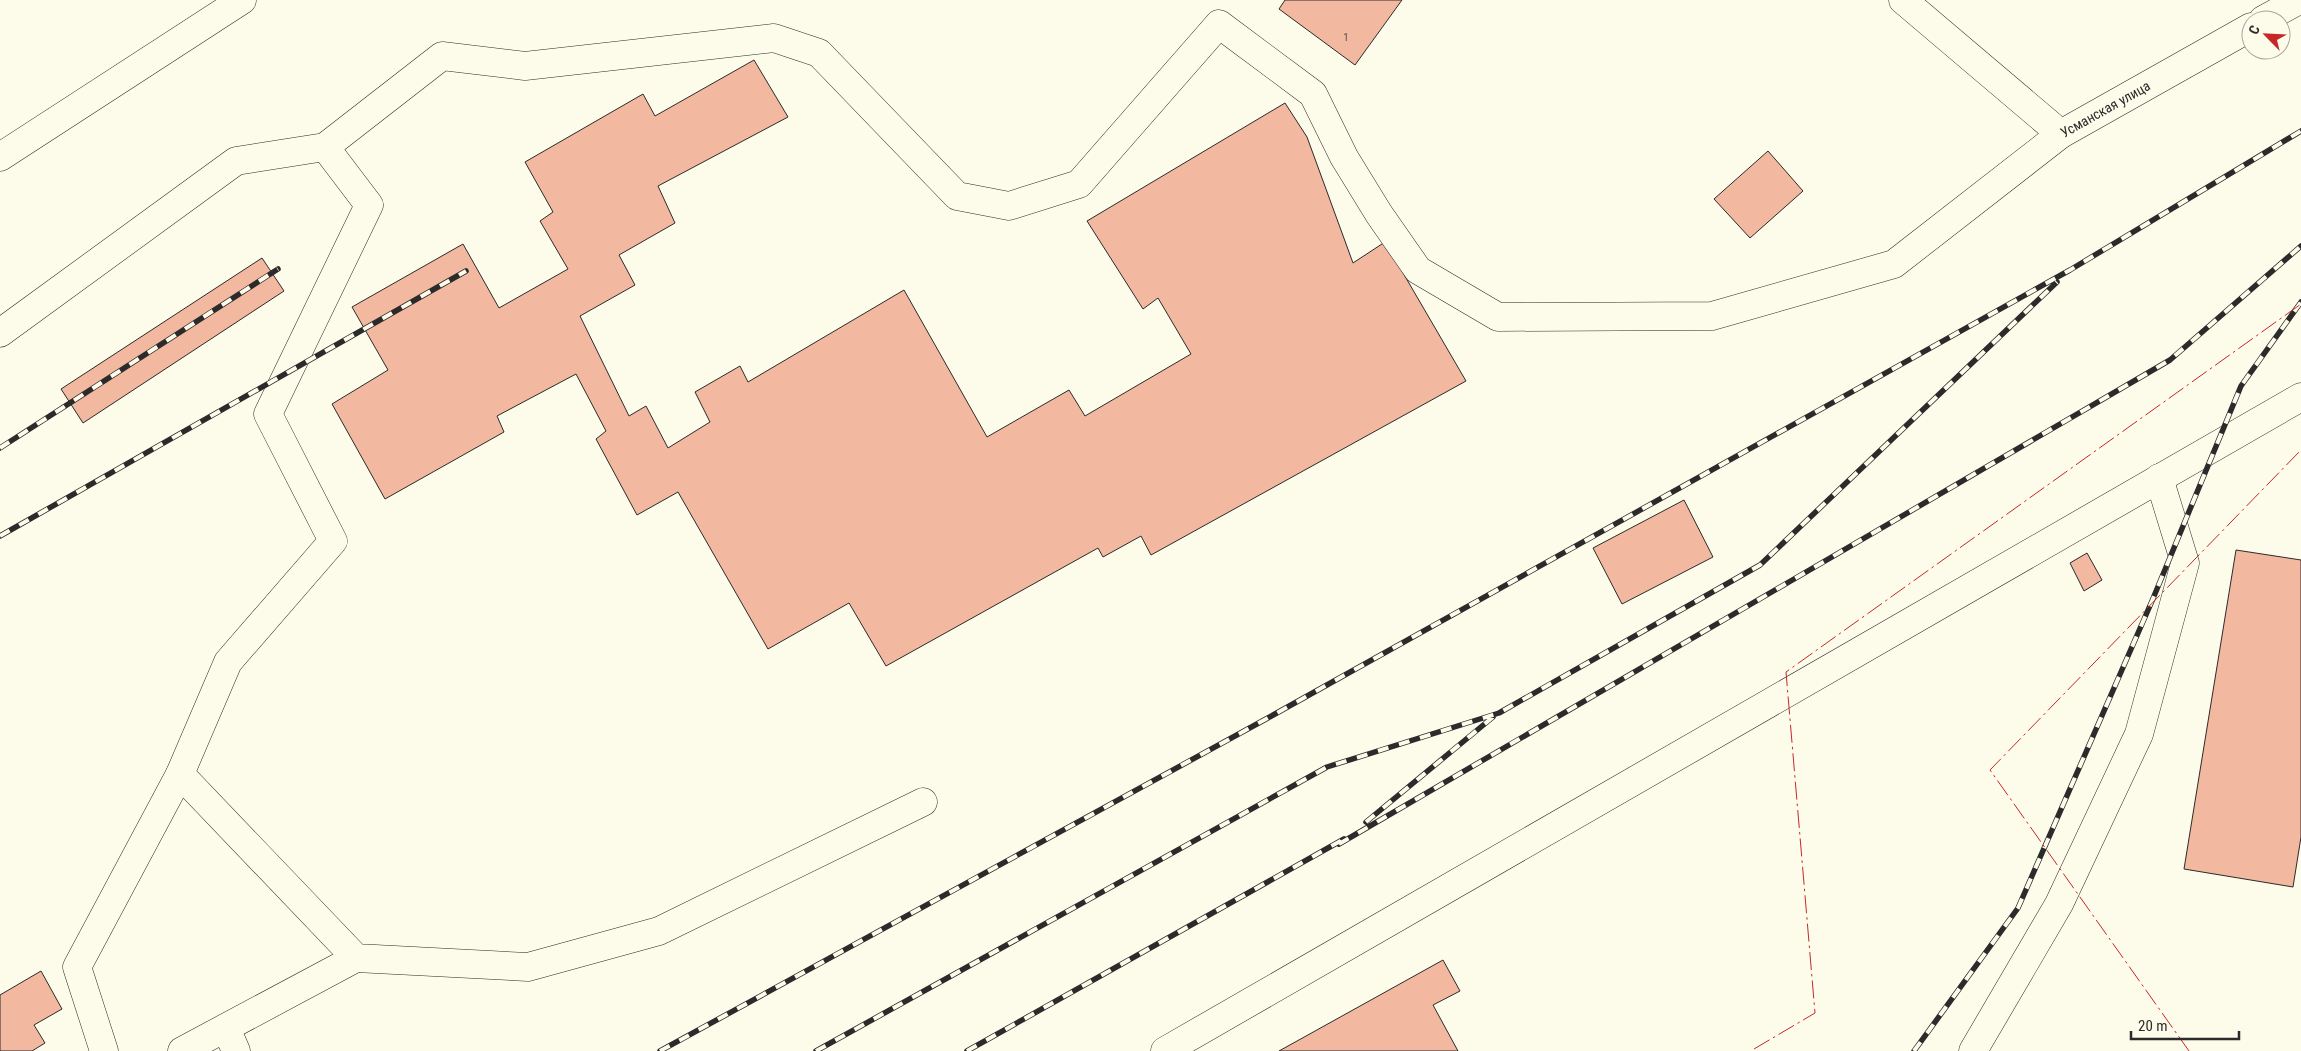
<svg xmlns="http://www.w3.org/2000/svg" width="2301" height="1051" font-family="'Roboto Condensed',sans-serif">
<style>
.building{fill:#f2b8a0;stroke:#2b2b2b}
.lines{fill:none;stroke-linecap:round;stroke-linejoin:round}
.minor-casing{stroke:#2b2b2b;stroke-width:29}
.minor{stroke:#fdfbea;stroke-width:28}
.rail-casing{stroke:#2b2b2b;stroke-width:5.5}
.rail{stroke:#fdfbea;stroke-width:4;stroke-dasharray:11;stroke-linecap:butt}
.power{stroke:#c62828;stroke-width:1;stroke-dasharray:18 4 2.5 4;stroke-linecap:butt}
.labels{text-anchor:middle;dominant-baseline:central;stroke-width:4;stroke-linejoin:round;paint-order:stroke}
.number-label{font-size:11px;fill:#5d4e48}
.street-label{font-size:14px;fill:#2b2b2b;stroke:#fdfbea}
</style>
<rect width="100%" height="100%" fill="#fdfbea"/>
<!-- building -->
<path class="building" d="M1285,0h117l-47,65 -76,-56z
M754,60l34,57 -130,69 17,37 -56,32 16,30 -55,31 49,100 17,-10 22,42 42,-26 -15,-30 45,-26 8,16 156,-92 83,147 82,-47 16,26 106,-62 -33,-56 -15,11 -56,-88 198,-118 22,34 46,126 32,-21 81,139 -315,174 -10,-19 -38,21 -5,-9 -212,118 -37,-63 -81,46 -90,-157 -41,23 -41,-76 10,-8 -30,-57 -79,42 7,16 -119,67 -53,-95 56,-34 -36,-63 111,-63 36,64 69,-39 -28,-48 13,-9 -28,-50 118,-68 12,22z
M1768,151l35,40 -53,47 -36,-39z
M262,258l22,33 -201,132 -22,-34z
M1684,500l29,57 -91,47 -29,-56z
M2236,550l65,10v277l-8,50 -109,-18z
M2087,553l15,27 -18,11 -14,-28z
M1443,960l17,31 -27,14 25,46h-179z
M41,971l21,38 -28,16 11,18 -13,8h-32v-56z"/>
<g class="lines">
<!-- minor casing -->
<g class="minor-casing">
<g id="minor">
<path id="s1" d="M1903,0l158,134 190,-107"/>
<path d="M2263,20l36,-20"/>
<path d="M325,147l44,58 -101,209 65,127 -105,121 -48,112 176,184 172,9 131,-36 264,-129"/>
<path d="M0,157l242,-157"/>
<path d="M0,333l236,-172 89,-14 117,-91 83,10 249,-28 45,15 138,143 52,10 70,-22 140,-160 94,70 31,63 35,57 39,56 80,47 214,-1 182,-52 167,-130"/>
<path d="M226,1028l10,23"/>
<path d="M104,1051l-27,-84 103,-193"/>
<path d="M182,1051l174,-93"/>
<path d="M1165,1051l1136,-654"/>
<path d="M1973,1051l86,-147 80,-170 46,-171 -26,-85"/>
</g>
</g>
<!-- minor -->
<use href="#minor" class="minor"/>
<!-- rail casing -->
<g class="rail-casing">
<path id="rail" d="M0,448l278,-179
M0,536l466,-265
M1366,822l127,-105
M1339,844l831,-484 131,-114
M660,1051l606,-332 804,-449 231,-139
M816,1051l511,-284 172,-54 261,-148 297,-283
M967,1051l377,-212
M1914,1051l104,-143 134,-307 89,-215 60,-84"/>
</g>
<!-- rail -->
<use href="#rail" class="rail"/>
<!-- power -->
<path class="power" d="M1754,1049l61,-36 -29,-341 515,-368
M2189,1051l-199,-281 311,-320"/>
</g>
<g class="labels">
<!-- number labels -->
<g class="number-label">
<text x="1346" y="37">1</text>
</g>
<!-- street labels -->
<g class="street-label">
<text stroke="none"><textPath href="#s1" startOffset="258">Усманская улица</textPath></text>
</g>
</g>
<!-- north arrow -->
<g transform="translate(2266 35) rotate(294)"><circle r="24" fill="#fdfbea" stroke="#a9a89e"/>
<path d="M0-4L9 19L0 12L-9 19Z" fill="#c62828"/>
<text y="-8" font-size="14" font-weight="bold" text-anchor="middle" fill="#2b2b2b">С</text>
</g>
<!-- scale -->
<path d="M2131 1031v8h108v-8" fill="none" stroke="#2b2b2b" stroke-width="2.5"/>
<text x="2138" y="1031" font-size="15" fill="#2b2b2b" stroke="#fdfbea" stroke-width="4" paint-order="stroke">20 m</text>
</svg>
